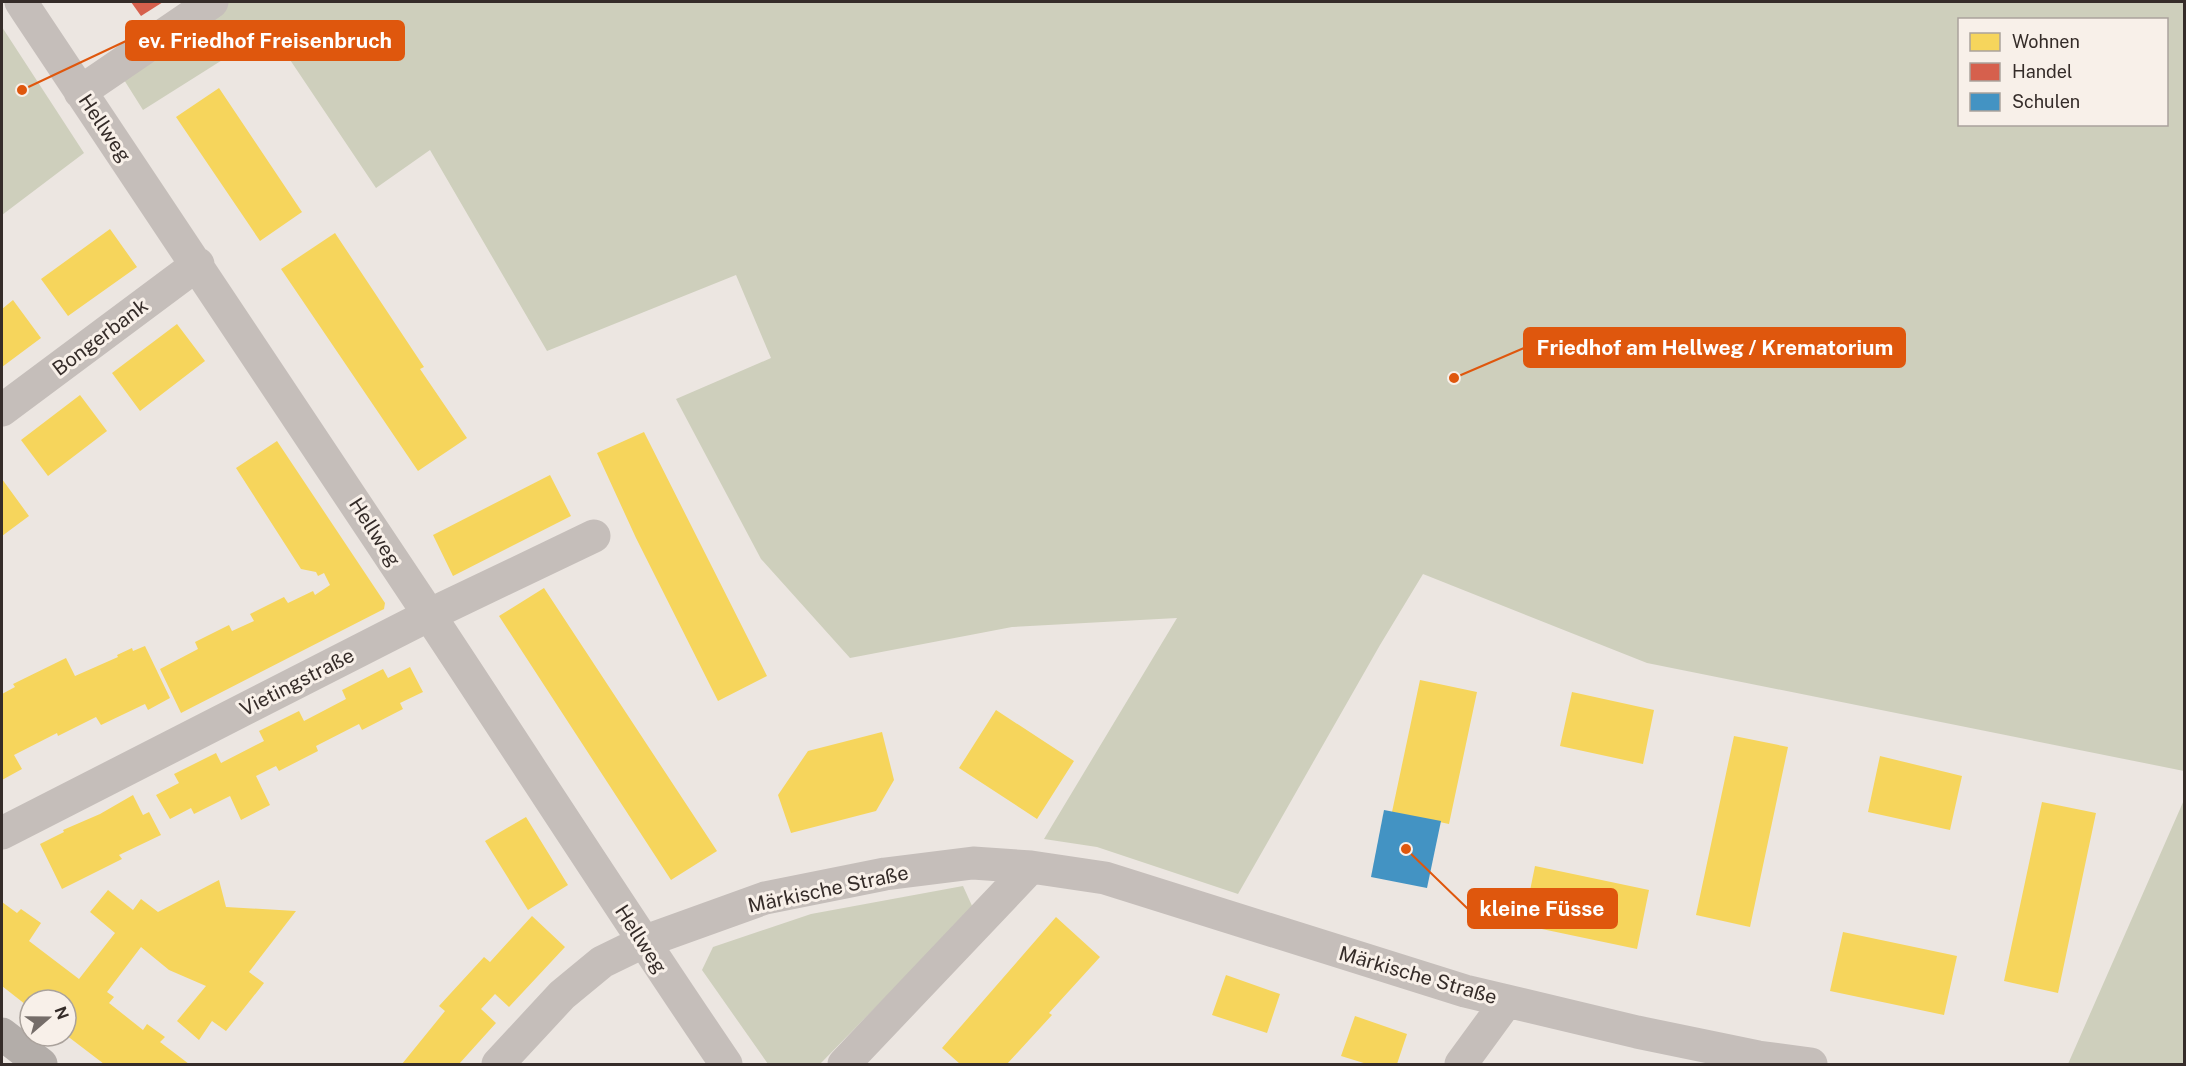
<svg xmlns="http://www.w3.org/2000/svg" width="2186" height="1066" font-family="'Public Sans',sans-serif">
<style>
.green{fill:#cecfbc;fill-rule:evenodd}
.homes{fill:#f6d55c}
.shops{fill:#d6604d}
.schools{fill:#4393c3}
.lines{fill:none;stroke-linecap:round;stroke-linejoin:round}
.minor{stroke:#c5beba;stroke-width:33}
.major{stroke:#b3ada9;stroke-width:33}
.labels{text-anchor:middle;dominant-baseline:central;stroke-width:6;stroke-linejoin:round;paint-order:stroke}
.street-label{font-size:20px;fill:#352c29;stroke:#f8f0e9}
.leader{fill:none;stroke:#df570d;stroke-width:2}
.callout-dot{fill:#df570d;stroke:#f8f0e9;stroke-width:2}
.callout{fill:#df570d;stroke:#df570d;stroke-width:2}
.callout-label{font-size:21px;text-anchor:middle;font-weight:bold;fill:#fff}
</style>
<rect width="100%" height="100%" fill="#ece6e1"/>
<!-- green -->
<path class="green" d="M192,2h1992v769l-537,-108 -224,-89 -43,71 -142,249 -141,-47 -53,-8 133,-221 -165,9 -162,31 -89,-99 -85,-160 95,-41 -35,-83 -189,76 -117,-201 -54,38 -106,-158 -127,80 -34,-54zM1960,20h206v104h-206z
M2,27l82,126 -82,62z
M2184,800v264h-116z
M963,886l10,22 -153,156h-52l-66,-94 11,-23 98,-33z"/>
<!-- homes -->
<path class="homes" d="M219,88l83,124 -42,29 -84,-124z
M110,229l27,38 -69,49 -27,-37z
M335,233l89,134 -4,2 47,69 -49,33 -137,-202z
M13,300l28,38 -39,29v-58z
M177,324l28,37 -65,50 -28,-38z
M80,395l27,36 -59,45 -27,-36z
M644,432l123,244 -49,25 -82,-163 -39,-85z
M277,441l108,162 -1,6 -203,104 -21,-44 38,-20 -3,-7 34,-17 3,6 22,-10 -4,-7 34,-17 4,6 25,-12 2,4 15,-10 -6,-12 -6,3 -2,-4 -15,-3 -65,-101z
M550,475l21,41 -118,60 -20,-41z
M2,479l27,37 -27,20z
M544,588l173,263 -46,29 -172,-264z
M145,646l25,52 -22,12 -3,-6 -44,21 -5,-8 -38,19 -1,-3 -43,22 8,14 -20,11v-86l13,-7 -2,-3 53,-26 9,18 43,-19 -1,-2 15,-7 1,3z
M410,667l13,25 -23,11 3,6 -41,21 -3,-6 -43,22 2,5 -39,20 -3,-5 -20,10 14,29 -29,15 -11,-24 -36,18 -3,-6 -21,11 -14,-24 23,-12 -5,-9 42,-21 5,10 43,-22 -5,-10 40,-20 5,10 42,-22 -4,-9 41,-21 5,9z
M1420,680l57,12 -28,132 -57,-12z
M1572,692l82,18 -11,54 -83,-18z
M996,710l78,51 -37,58 -78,-51z
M882,732l12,48 -18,31 -85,22 -13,-38 30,-44z
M1734,736l54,11 -38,180 -54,-12z
M1880,756l82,20 -12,54 -82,-18z
M133,795l10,20 6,-3 12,23 -42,20 3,4 -60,30 -22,-45 24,-12 -1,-2 37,-16z
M2042,802l54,11 -38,180 -54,-12z
M526,817l42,68 -40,25 -43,-69z
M1535,866l114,24 -12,59 -114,-24z
M219,880l7,27 70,4 -47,61 15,11 -38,48 -14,-10 -13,19 -22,-19 29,-35 -37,-16 -28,-23 -34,45 7,5 -5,6 34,27 4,-6 18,13 -5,5 29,22h-85l-38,-29v-35h-36v8l-28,-22v-84l15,11 4,-4 20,14 -12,18 50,38 36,-46 -25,-21 18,-22 25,20 8,-11 17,13z
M532,916l33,31 -56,60 -14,-13 -14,15 15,14 -37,41h-57l43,-53 -6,-5 45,-49 6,5z
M1056,917l44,40 -51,56 3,2 -45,49h-47l-18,-16z
M1843,932l114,24 -13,59 -114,-24z
M1226,975l54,19 -13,39 -55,-18z
M1355,1016l52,18 -10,30h-30l-26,-8z"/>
<!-- shops -->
<path class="shops" d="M131,2h32l-22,14z"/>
<!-- schools -->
<path class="schools" d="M1384,810l57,11 -14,67 -56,-11z"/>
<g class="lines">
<!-- minor -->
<path class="minor" d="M21,2c134,203 271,404 405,608 100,151 198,304 300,454
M80,92l132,-90
M2,410l196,-146
M2,833l427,-218 165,-79
M498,1064l64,-69 40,-33 41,-20 122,-44 120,-24 88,-11 58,4 74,11 360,113 172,41 121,25 53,7
M844,1064l187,-197
M1461,1064l46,-63"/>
<!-- major -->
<path class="major" d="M2,1034l39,30"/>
</g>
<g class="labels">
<!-- street labels -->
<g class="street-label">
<text transform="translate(105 128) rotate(56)">Hellweg</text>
<text transform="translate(100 337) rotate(-37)">Bongerbank</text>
<text transform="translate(375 532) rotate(57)">Hellweg</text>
<text transform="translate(297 682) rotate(-27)">Vietingstraße</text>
<text transform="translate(828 889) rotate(-12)">Märkische Straße</text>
<text transform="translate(641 939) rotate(57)">Hellweg</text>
<text transform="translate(1418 975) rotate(16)">Märkische Straße</text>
</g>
</g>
<!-- callouts -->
<path class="leader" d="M22 90L126 41M1454 378L1524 348M1406 849L1468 909"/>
<g class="callout-dot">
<circle cx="22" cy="90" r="6"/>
<circle cx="1454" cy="378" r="6"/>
<circle cx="1406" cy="849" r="6"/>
</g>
<g class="callout">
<rect x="126" y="21" width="278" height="39" rx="6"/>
<rect x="1524" y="328" width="381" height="39" rx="6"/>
<rect x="1468" y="889" width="149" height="39" rx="6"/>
</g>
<g class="callout-label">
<text x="265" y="48">ev. Friedhof Freisenbruch</text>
<text x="1715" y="355">Friedhof am Hellweg / Krematorium</text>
<text x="1542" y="916">kleine Füsse</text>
</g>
<!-- border -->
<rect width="2186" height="1066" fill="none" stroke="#352c29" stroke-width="6"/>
<!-- legend -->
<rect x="1958" y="18" width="210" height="108" fill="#f8f0e9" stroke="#aaa29c" stroke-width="1.5"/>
<rect x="1970" y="33" width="30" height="18" fill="#f6d55c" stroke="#aaa29c" stroke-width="1.5"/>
<text x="2012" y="48" font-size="18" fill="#352c29">Wohnen</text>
<rect x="1970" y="63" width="30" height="18" fill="#d6604d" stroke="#aaa29c" stroke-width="1.5"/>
<text x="2012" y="78" font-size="18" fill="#352c29">Handel</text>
<rect x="1970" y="93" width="30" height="18" fill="#4393c3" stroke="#aaa29c" stroke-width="1.5"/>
<text x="2012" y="108" font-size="18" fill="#352c29">Schulen</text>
<!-- north arrow -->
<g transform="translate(48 1018) rotate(70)"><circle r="28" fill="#f8f0e9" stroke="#aaa29c" stroke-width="1.5"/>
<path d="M0-4.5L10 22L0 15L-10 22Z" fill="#756d69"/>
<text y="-9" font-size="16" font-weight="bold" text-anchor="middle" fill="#352c29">N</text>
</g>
</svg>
